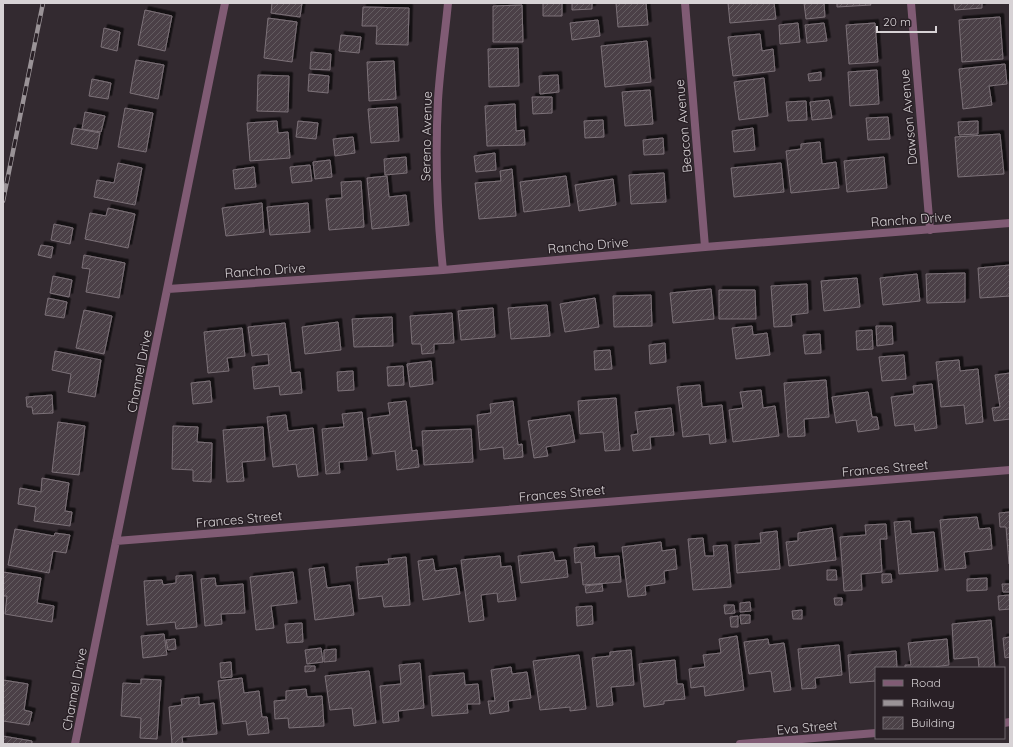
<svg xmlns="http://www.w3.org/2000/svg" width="1013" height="747" font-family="Quicksand,sans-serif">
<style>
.building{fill:url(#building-hatch);stroke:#7c7178;filter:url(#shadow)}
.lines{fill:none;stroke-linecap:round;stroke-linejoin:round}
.minor{stroke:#805b74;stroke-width:8}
.rail-casing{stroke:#9a9397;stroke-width:4.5}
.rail{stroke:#292026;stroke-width:3;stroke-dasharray:9;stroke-linecap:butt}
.labels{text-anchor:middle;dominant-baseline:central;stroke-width:3;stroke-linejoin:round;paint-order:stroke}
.street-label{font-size:13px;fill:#d7d2d5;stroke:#292026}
</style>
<defs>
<pattern id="building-hatch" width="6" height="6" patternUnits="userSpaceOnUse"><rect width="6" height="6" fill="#4b4147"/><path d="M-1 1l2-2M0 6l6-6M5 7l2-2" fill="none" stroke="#645c61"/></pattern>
<filter id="shadow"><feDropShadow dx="3.5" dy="-3.5" stdDeviation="0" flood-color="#0009"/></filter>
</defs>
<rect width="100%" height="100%" fill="#332a30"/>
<!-- building -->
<path class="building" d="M272,3h30l-2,14 -29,-4z
M543,3h19v13h-19z
M572,3h20v6l-20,1z
M616,3h30l2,22 -30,2z
M728,3h46l2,16 -46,4z
M804,3h20l1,14 -19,2z
M837,3h33l1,2 -34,2z
M954,3h28v5l-27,2z
M522,5l1,37h-30v-36z
M363,7l46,1 -1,37 -32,-1 1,-18h-15z
M145,10l27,6 -7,35 -27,-6z
M1000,17l3,42 -41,3 -3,-42z
M268,18l29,4 -5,40 -28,-4z
M598,20l2,16 -28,4 -2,-17z
M798,23l2,19 -20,2 -1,-19z
M824,23l3,18 -20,2 -2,-18z
M875,23l3,39 -29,2 -3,-39z
M104,28l16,4 -3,19 -16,-4z
M760,34l2,17 11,-2 2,22 -42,5 -5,-39z
M341,35l20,2 -2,16 -20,-2z
M647,41l4,41 -46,5 -4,-41z
M518,48l1,38 -30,1 -1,-38z
M311,52l20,2 -1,16 -20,-1z
M136,60l28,5 -6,34 -28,-6z
M394,61l2,38 -27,2 -2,-39z
M1005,64l2,20 -18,2 3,19 -29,4 -4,-40z
M877,70l2,34 -29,2 -2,-34z
M821,72v8l-12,1 -1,-7z
M309,74l20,2 -1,17 -20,-2z
M258,75l31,1 -1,36 -31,-1z
M558,75l1,17 -19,2 -1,-18z
M764,78l4,38 -29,4 -5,-38z
M92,79l19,4 -3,16 -19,-3z
M650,90l3,34 -28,2 -3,-34z
M532,97h20v16l-19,1z
M829,100l3,18 -20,2 -2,-18z
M806,101l1,19 -19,1 -2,-19z
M515,104l1,27 8,-1 1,15 -38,1 -2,-40z
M397,107l2,34 -28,2 -3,-34z
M125,108l28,5 -7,39 -28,-5z
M85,112l20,4 -4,16 -19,-3z
M888,117l2,22 -22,1 -2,-22z
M603,120l1,17 -19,1 -1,-17z
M277,121l1,12 10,-1 2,26 -40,3 -3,-38z
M298,121l20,2 -2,16 -20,-2z
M978,121v13l-19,1 -1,-13z
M74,128l26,5 -3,16 -26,-5z
M753,128l2,22 -21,2 -2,-21z
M1000,134l4,40 -46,3 -3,-40z
M353,137l2,16 -20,3 -2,-17z
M663,138l1,16 -20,1 -1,-15z
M820,142l2,22 14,-2 3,26 -48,5 -5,-42 15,-2v-5z
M495,153l1,17 -20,2 -2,-16z
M406,157l1,16 -22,2 -1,-16z
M884,157l3,31 -40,4 -3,-31z
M330,160l2,17 -17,2 -2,-17z
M118,163l24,5 -7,37 -41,-8 3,-17 17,3z
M781,163l3,29 -50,5 -3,-29z
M310,165l2,16 -20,2 -2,-16z
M254,167l2,20 -21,2 -2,-19z
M512,169l4,47 -37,3 -4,-36 26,-2 -1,-10z
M664,173l2,29 -35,2 -2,-29z
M387,176l2,21 17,-2 3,30 -37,4 -5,-51z
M566,176l4,30 -46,6 -4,-30z
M613,179l3,26 -37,6 -4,-26z
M361,181l3,46 -35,3 -3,-31 16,-1 -1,-16z
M262,203l2,29 -38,4 -4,-28z
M308,203l2,29 -40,3 -3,-28z
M108,208l27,6 -7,34 -43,-9 5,-26 16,3z
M54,224l19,4 -3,16 -19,-4z
M41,245l12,2 -2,11 -13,-3z
M84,255l41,8 -6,35 -33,-6 4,-23 -8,-1z
M1010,265v31l-30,2 -2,-30z
M965,273v29l-38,1 -1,-29z
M917,274l3,27 -37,4 -3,-27z
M53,276l19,4 -3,17 -19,-4z
M857,278l3,29 -36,4 -3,-30z
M807,284l1,29 -17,2 1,11 -18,1 -3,-41z
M711,289l3,30 -41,4 -3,-30z
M719,290h36l1,29h-37z
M651,295l1,31 -38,1 -1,-31z
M48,298l19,4 -3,16 -19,-3z
M595,298l4,29 -34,5 -5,-28z
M547,305l3,31 -39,3 -3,-31z
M493,308l2,29 -34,3 -3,-29z
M84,310l28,6 -8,38 -28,-6z
M452,313l2,30 -20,1v9l-12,1 -1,-10h-9l-2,-28z
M392,317l1,29 -39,1 -2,-28z
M338,322l3,28 -36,4 -3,-27z
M285,323l6,50 9,-1 2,21 -22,2 -1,-9 -25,3 -2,-22 17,-2 -1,-11 -16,2 -4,-29z
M752,326l1,9 14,-2 3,22 -34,4 -4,-31z
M876,326h16l1,18 -16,2z
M242,328l3,28 -18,2 2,13 -21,2 -4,-41z
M872,330l1,19 -16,1 -1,-19z
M820,334l1,19 -16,1 -2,-19z
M665,343l1,19 -16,2 -1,-19z
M610,350l2,19 -17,1 -1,-19z
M55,351l46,9 -6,37 -27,-5 3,-18 -19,-4z
M904,355l2,24 -24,2 -3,-24z
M959,360l1,11 18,-2 5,53 -17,2 -2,-19 -23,2 -5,-45z
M431,361l2,23 -23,3 -3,-23z
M403,366l1,19 -16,1 -1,-19z
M353,371l1,19 -16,1 -1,-19z
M1010,373v46l-16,2 -2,-13 8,-1 -5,-32z
M826,380l3,37 -25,2 1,17 -17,1 -4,-54z
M210,381l2,21 -19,2 -2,-21z
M932,384l5,44 -22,3 -1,-7 -19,2 -4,-29 23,-3 -1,-8z
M700,385l2,22 20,-2 4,37 -16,2 -1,-10 -26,3 -6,-50z
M761,390l2,18 12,-2 4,30 -46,6 -4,-32 14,-2 -3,-16z
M868,392l4,25h5l2,12 -21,3 -2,-12 -20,3 -4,-26z
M52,395l1,18 -20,1 -1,-7h-5l-1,-10z
M616,398l4,52 -15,1 -2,-19 -23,2 -2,-33z
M406,401l6,50 5,-1 2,17 -22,3 -2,-19 -22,3 -5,-36 22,-3 -2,-12z
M513,401l5,44 4,-1 1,13 -19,2 -1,-12 -23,3 -3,-35 14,-2 -1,-9z
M671,408l3,27 -24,2 1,12 -18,2 -2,-16 7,-1 -3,-22z
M362,412l5,48 -28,2 1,11 -14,1 -4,-45 22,-2 -2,-13z
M286,415l2,16 25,-3 5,47 -20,2 -2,-13 -23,3 -6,-50z
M570,415l5,27 -29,5 2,9 -14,2 -6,-37z
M58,422l27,4 -6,49 -27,-3z
M173,426l25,1 -1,15 15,1 -1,39 -18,-1v-11l-21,-1z
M263,427l2,33 -23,2 2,19 -17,1 -4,-52z
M471,429l2,33 -49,3 -2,-34z
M42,478l27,5 -4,28 7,1 -2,14 -36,-5 2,-14 -18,-3 2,-16 21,4z
M1010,512v52h-1l-3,-37h-6l-1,-14z
M977,517l2,12 11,-1 2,21 -28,3 2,16 -21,2 -5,-50z
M910,521l1,13 23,-2 4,39 -39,3 -5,-52z
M886,524l1,15h-7l2,33 -21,2 1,16 -18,1 -4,-54 26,-2 -1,-10z
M832,528l4,32 -47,6 -3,-24 12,-1v-8z
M15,529l39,7 1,-3 15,2 -4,18 -13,-2 -4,22 -41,-8z
M777,531l3,38 -43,4 -2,-28 26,-2 -1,-10z
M703,538l2,18h9l-1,-10 14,-1 4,42 -38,3 -5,-51z
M661,542l1,9 13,-2 2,20 -13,2 1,12 -20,3 1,9 -18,2 -6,-50z
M594,546l1,12 24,-2 2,26 -38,3 -2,-23 -6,1 -1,-15z
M553,552l2,9 11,-1 2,17 -47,6 -3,-27z
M500,556l1,11 10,-1 5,34 -18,2 -1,-9 -16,2 3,25 -15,2 -8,-62z
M406,557l4,48 -26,2 -2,-11 -23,3 -3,-32 33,-3 -1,-5z
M433,559l2,12 21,-3 4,26 -37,6 -5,-39z
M324,567l3,21 23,-3 4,30 -39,5 -6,-51z
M827,570h9l1,10h-10z
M3,572l38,6 -4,25 17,3 -2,16 -47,-8 2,-18h-4z
M293,572l4,31 -26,3 3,22 -18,2 -6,-53z
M882,574h9l1,8 -10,1z
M192,575l5,52 -21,2 -1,-7 -28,3 -3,-44 18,-1 1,5 13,-2v-7z
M215,578l1,8 27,-2 2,29 -24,1 1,10 -17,2 -4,-47z
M987,578v12l-20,1v-12z
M602,584l1,7 -17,2 -1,-7z
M1002,584h8v8h-7z
M1009,595l1,14 -11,1 -1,-14z
M834,598h8v7h-7z
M750,602l1,9 -11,1v-9z
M724,605h10l1,8 -10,1z
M592,606l1,18 -16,2 -1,-19z
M802,610v9h-9l-1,-8z
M740,615h10v8l-9,1z
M738,616v11h-7l-1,-10z
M991,620l4,48h-16l-1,-11 -24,2 -2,-35z
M302,623l1,19 -16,1 -2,-19z
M164,634l3,21 -24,3 -2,-22z
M737,636l7,54 -39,6 -1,-10 -13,2 -2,-19 16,-2 -2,-12 18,-2 -2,-14z
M1010,637v20l-5,1 -2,-20z
M175,639l1,10 -8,1 -2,-10z
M768,639l1,6 15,-2 7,47 -17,2 -3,-21 -22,3 -5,-32z
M947,639l2,26 -23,3h-21v-3h6l-3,-22z
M839,645l3,30 -27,3 1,10 -14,1 -4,-40z
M321,648l2,14 -16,2 -2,-14z
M336,649v12l-12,1v-12z
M631,650l3,35 -23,2 2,18 -16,2 -5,-49 18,-2v-4z
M896,651l1,17h-21v13l-26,2 -2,-28z
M579,655l7,54 -16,2v-4l-30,3 -7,-49z
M675,660l2,24h6l2,15 -21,2v3l-20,3 -5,-43z
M231,662l1,15 -11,1 -1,-15z
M420,663l4,45 -26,3 1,10 -16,2 -3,-37 21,-2 -2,-19z
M305,666h10v5l-10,1z
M511,667l1,7 15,-2 4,26 -23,3 1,10 -19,3 -2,-13h7l-4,-31z
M369,671l7,52 -22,3 -2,-18 -22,2 -5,-34z
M464,673l1,12 13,-1 2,20h-13l1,9 -36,3 -3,-40z
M242,678l2,15 15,-2 3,26h5l2,16 -21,2 -2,-14 -23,3 -5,-43z
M141,679l20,1 -4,59 -17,-1 1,-20 -20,-2 2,-33 18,1z
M3,680l25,4 -4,26 8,2 -3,13 -26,-4z
M306,689l1,8 15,-1 2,30 -35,2 -1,-10 -13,1 -1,-18 12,-1v-9z
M199,697v8l15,-2 3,31 -35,3 1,7h-11l-3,-37 13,-2 -1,-6z
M3,736l29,5v3h-29z"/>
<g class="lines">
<!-- minor -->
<path class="minor" d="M685,3l20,244
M911,3l19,227
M443,270c-6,-57 -8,-113 -5,-170 2,-33 7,-65 10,-97
M168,289l275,-19 262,-23 305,-24
M116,541l894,-71
M1004,723l6,-1
M75,744l150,-741
M740,744l136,-11"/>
<!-- rail casing -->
<g class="rail-casing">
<path id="rail" d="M3,201l40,-198"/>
</g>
<!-- rail -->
<use href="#rail" class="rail"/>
</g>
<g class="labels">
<!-- street labels -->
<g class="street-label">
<text transform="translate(908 117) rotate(-95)">Dawson Avenue</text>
<text transform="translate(683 126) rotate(-95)">Beacon Avenue</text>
<text transform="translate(426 136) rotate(-89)">Sereno Avenue</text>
<text transform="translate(911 219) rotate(-4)">Rancho Drive</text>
<text transform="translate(588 245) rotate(-5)">Rancho Drive</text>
<text transform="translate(265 270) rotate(-4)">Rancho Drive</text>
<text transform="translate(139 371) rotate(-79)">Channel Drive</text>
<text transform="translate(885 468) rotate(-5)">Frances Street</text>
<text transform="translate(562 493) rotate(-5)">Frances Street</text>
<text transform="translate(239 519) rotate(-5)">Frances Street</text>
<text transform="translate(74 689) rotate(-79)">Channel Drive</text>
<text transform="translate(807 727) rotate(-5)">Eva Street</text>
</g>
</g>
<!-- border -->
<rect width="1013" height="747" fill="none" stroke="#d7d2d5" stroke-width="8"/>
<!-- legend -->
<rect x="875" y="667" width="130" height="72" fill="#292026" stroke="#6f676c"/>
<rect x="883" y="680" width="20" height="6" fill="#805b74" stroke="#6f676c"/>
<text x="911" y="687" font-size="12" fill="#d7d2d5">Road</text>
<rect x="883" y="700" width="20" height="6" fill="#9a9397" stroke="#6f676c"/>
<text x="911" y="707" font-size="12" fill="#d7d2d5">Railway</text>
<rect x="883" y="717" width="20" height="12" fill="url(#building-hatch)" stroke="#6f676c"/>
<text x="911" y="727" font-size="12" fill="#d7d2d5">Building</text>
<!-- scale -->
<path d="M877 26v6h59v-6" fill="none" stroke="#d7d2d5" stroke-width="2"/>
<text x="883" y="26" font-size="12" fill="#d7d2d5" stroke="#292026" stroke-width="3" paint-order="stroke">20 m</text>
</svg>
